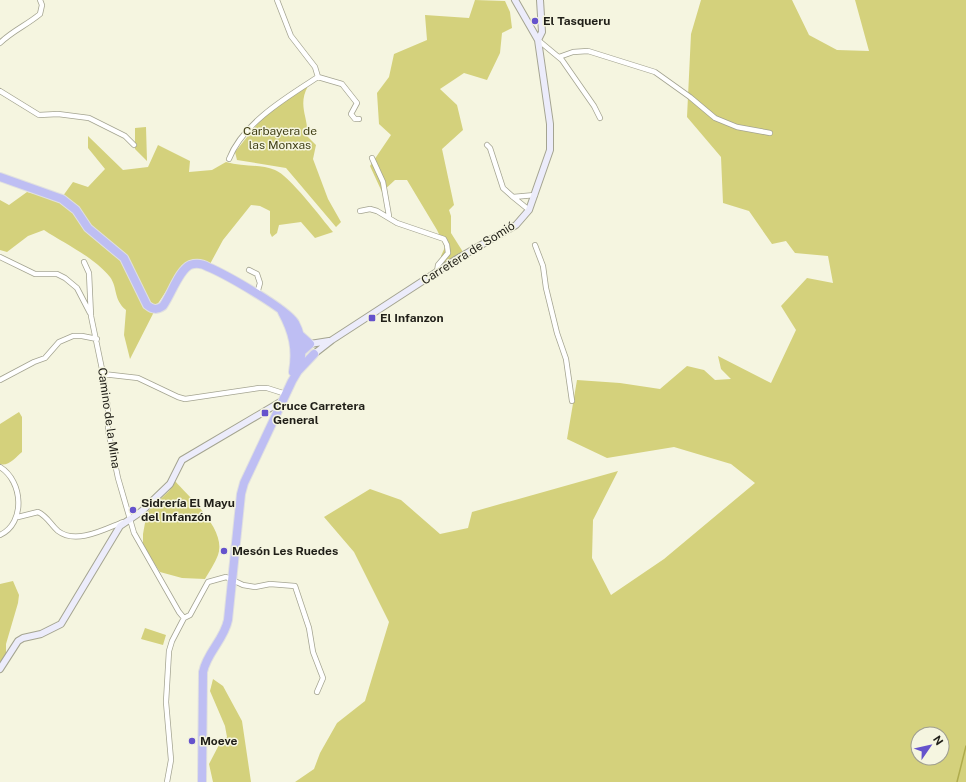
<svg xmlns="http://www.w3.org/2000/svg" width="966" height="782" font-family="'Public Sans',sans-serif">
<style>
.green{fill:#d4d17c;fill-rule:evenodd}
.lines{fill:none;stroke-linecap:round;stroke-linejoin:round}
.stream{stroke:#afac4d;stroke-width:1.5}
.street-casing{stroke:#a4a491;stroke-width:6}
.secondary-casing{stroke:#a4a491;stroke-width:8}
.highway-casing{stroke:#e0e0df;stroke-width:10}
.street{stroke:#fff;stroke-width:4.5}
.secondary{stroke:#ececfb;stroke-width:6}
.highway{stroke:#bebef3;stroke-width:8}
.poi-dot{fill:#6553cc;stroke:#f5f5e0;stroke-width:1.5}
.labels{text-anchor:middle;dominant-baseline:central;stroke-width:3;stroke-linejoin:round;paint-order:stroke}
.poi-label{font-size:12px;font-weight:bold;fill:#201f18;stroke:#f5f5e0;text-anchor:start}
.park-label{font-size:12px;fill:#424118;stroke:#f5f5e0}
.street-label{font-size:12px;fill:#201f18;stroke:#f5f5e0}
</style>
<rect width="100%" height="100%" fill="#f5f5e0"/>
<!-- green -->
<path class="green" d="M475,0l30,1 5,11 2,16 -10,5 -2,20 -13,27 -23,-7 -24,16 17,16 6,25 -21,19 12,56 -5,5 2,6v17l12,19 -22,13v-9l4,-9 -8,-17 -30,-50h-12l-13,12 -12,-26 21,-31 -12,-11 -2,-31 12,-16 5,-23 33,-14 -2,-25 44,3z
M701,0h91l17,35 28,15 32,1 -14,-51h111v782h-671l19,-13 6,-16 17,-30 28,-22 24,-79 -35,-70 -30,-35 46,-28 31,11 39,34 28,-6 4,-16 146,-41 -25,49 -1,38 19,37 53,-36 91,-76 -24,-19 -57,-17 -67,11 -40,-19 10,-59 43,3 40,6 27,-23 17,4 11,10 16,-1 -10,-10 -3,-13 53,27 25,-53 -15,-24 26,-28 26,5 -5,-27 -33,-3 -9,-12 -14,3 -23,-33 -26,-8 -2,-46 -34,-40 4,-83zM918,734h24v24h-24z
M308,86c-11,20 1,31 -1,50l9,9 -3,14 15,40 13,23 -5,5 -50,-59 -49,-8 -2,-8 28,-35 28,-21z
M146,127l1,34 -12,-12v-21z
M88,136l35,34 25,-3 10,-22 32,16 -1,11 23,-2 14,-8c16,5 34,2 49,8 14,5 47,49 58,62l-18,6 -14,-16 -22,3 -2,8 -5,4 -2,-4v-22l-10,-5 -9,-1 -28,35 -13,24 -30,6 -21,32 -29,57 -6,-24 2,-25c-13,-11 -8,-22 -16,-33 -16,-20 -45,-33 -66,-47l-16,6 -21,16 -7,-2v-50l9,5 18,-13 33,8 13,-18 15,5 17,-18 -17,-21z
M19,412l3,5v35c-6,5 -14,15 -22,12v-40z
M175,481c15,17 52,49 43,74 -3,8 -9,17 -13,24l-23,-1 -22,-6 -17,-26v-12l4,-22 22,-21z
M13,581l6,14 -1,8 -12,41v10l-6,10v-80z
M145,628l21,7 -3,10 -22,-6z
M213,679l10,7 19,35 9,61h-38l-4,-18 11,-21 7,-6 -2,-11 -15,-35z"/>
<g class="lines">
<!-- stream -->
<path class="stream" d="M957,782l9,-36"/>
<!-- street casing -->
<g class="street-casing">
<path id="street" d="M538,40l24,20 32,46 6,12
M0,43c12,-12 27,-18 40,-29l2,-9 -2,-5
M559,57l14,-5 15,-1 67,21 35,25 25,21 22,9 33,6
M318,77l24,7 15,19 -6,11 4,5h4
M0,91l39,24 19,-1 31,4 36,18 9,9
M487,145l3,3 13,40 10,9 22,-2
M372,158l11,24 6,34
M229,159c14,-36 58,-62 89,-82l-3,-10 -24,-31 -14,-36
M513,197l16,13
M360,211l10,-2 7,2 20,12 47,16 3,6 1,8 -10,12 -1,7
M535,245l8,21 3,22 11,45 9,26 6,42
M0,257l35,17h22l8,4 12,10 13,25
M84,262l5,11 2,43 12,58 5,35v21l10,48 16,55 45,79 5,6
M249,270l8,4 3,9 -3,11
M103,374l35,4 40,19 7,2 74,-11h8l19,6
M0,380l34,-18 11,-4 14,-16 14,-6h9l15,3
M0,467c23,14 26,56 0,68
M18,517l20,-5c9,4 13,13 20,19 18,14 47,-2 65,-9
M167,782l4,-22 -5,-58 3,-51 3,-10 12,-23 6,-3 18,-33 18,-5 17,8 12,2 15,-3 25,2 14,42 4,24 10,26 -6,14"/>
</g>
<!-- secondary casing -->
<g class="secondary-casing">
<path id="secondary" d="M538,40l4,-8 -2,-32
M310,344l19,-3
M314,354l18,-14 123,-80 61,-35 13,-15 21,-60v-26l-12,-84 -23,-40
M0,669l18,-28 5,-3 18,-4 20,-10 59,-98 22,-15 28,-27 12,-24 100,-59"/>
</g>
<!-- highway casing -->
<g class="highway-casing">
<path id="highway" d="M0,177l62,22 14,11 12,18 36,30 23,47c6,5 10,5 16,1 8,-11 16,-36 27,-41 6,-2 13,-1 18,2 17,7 79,42 87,56 8,15 8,29 4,45
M282,312c11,20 15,37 11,60
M300,335l10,9 -10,9
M202,782l1,-110c4,-20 21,-32 25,-52l13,-126 3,-11 48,-102 6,-10 16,-17"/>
</g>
<!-- street -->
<use href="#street" class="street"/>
<!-- secondary -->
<use href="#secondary" class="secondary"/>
<!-- highway -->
<use href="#highway" class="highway"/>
</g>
<!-- markers -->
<g class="poi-dot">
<circle cx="535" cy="21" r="4"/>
<rect x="368" y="314" width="8" height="8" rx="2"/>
<rect x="261" y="409" width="8" height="8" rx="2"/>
<circle cx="133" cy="510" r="4"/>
<circle cx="224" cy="551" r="4"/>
<circle cx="192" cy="741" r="4"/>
</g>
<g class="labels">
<!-- poi labels -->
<g class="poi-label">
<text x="543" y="21">El Tasqueru</text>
<text x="380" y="318">El Infanzon</text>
<text x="273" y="406">Cruce Carretera<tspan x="273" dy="14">General</tspan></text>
<text x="141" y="503">Sidrería El Mayu<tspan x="141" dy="14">del Infanzón</tspan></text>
<text x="232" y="551">Mesón Les Ruedes</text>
<text x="200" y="741">Moeve</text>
</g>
<!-- park labels -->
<g class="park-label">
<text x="280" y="131">Carbayera de<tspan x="280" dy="14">las Monxas</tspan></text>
</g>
<!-- street labels -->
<g class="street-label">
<text transform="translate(468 253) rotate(-32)">Carretera de Somió</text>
<text transform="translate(109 418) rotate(82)">Camino de la Mina</text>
</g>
</g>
<!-- north arrow -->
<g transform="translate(930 746) rotate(56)"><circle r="19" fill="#f5f5e0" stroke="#a09f90"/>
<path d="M0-3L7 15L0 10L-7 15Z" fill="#6553cc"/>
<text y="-6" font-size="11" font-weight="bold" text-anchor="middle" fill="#201f18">N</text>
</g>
</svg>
